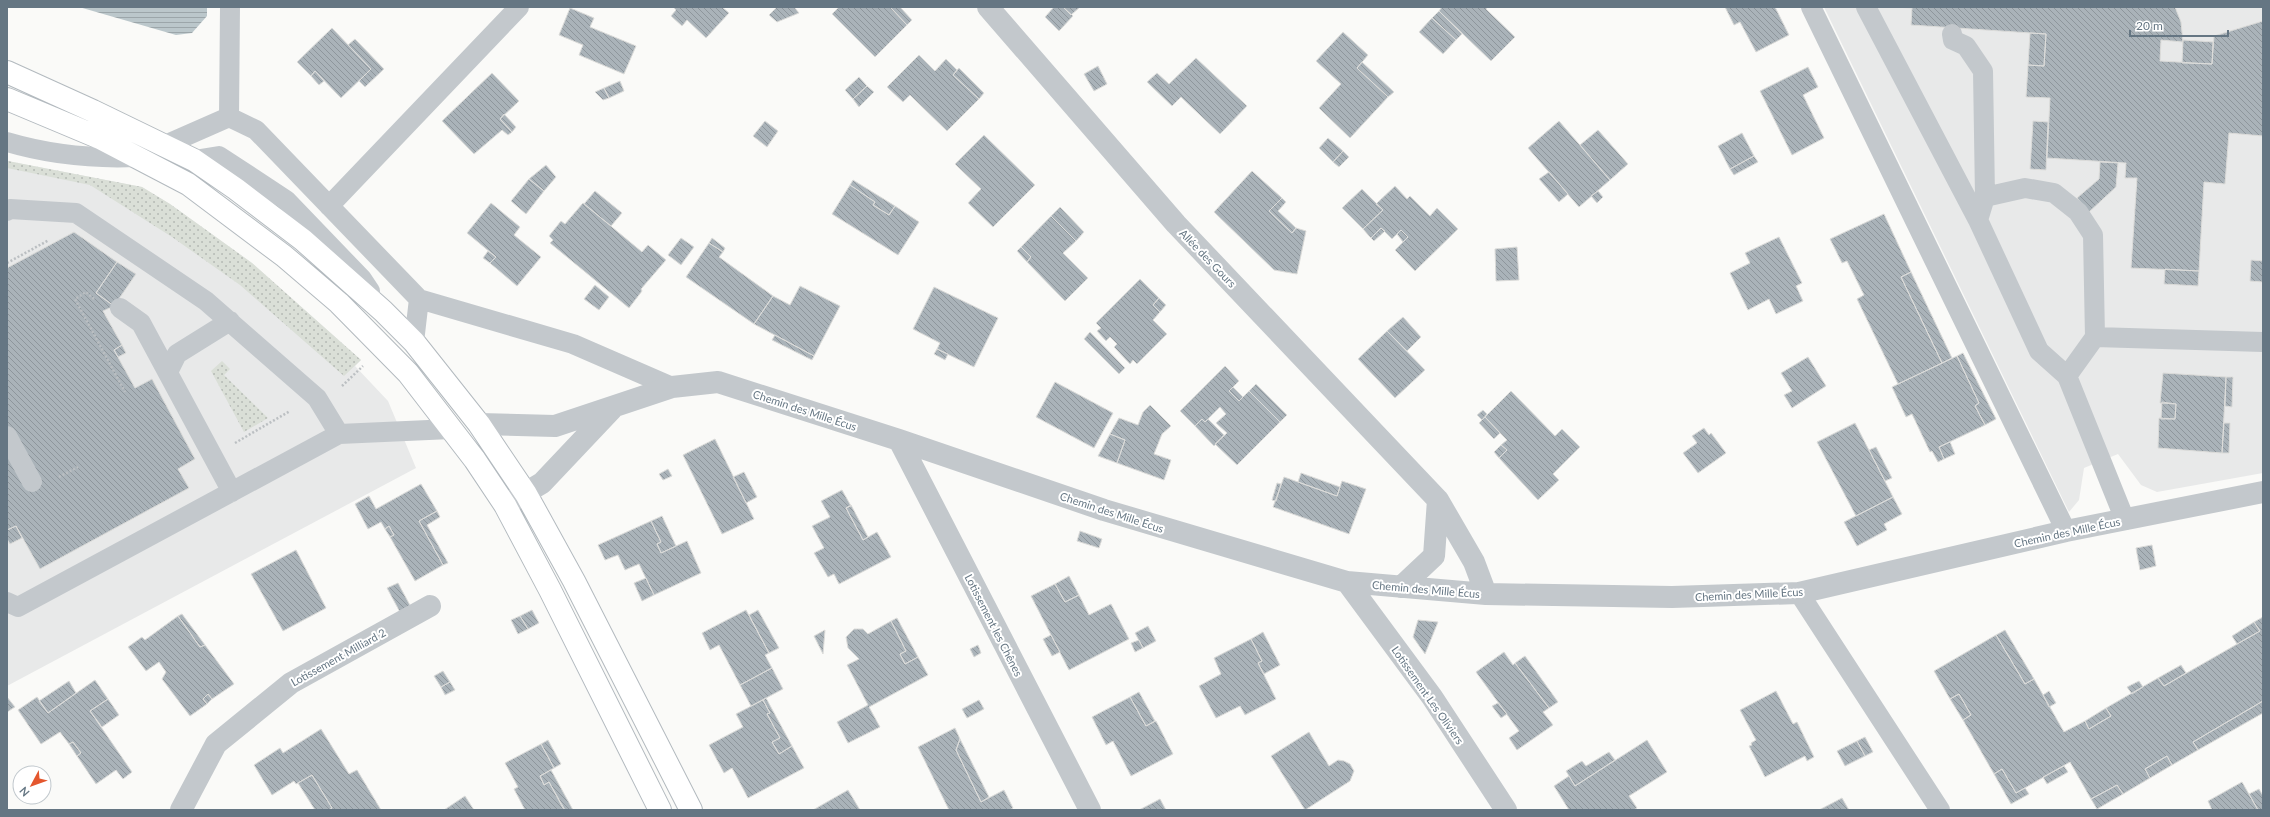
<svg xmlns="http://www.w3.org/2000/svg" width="2270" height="817" font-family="Lato,sans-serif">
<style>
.built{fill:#e8e9e9}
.garden{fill:url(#garden-dots)}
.water{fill:url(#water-rules)}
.building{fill:url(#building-back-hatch);stroke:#dcdcda}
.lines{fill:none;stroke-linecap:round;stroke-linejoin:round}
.secondary-casing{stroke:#b3babf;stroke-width:24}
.path{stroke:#bbbfc2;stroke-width:2.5;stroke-dasharray:2 2;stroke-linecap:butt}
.service{stroke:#c3c8cc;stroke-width:20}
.minor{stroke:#c3c8cc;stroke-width:22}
.secondary{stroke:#fff;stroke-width:22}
.labels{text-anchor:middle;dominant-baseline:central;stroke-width:4;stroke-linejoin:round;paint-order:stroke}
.street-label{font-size:11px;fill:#657683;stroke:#fff}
</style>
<defs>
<pattern id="garden-dots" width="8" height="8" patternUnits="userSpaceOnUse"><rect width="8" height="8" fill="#dadfd7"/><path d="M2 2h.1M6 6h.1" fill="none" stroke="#b4b9b4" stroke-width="1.8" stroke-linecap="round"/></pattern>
<pattern id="water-rules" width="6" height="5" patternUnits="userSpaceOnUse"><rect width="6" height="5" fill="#bbc7cb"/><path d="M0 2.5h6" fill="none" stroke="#9ca6aa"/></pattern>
<pattern id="building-back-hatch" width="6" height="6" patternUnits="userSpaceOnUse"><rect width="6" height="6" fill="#aab3b9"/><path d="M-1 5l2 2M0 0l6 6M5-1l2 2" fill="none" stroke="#8e969c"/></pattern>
</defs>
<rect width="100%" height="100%" fill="#fafaf8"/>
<!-- built -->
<path class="built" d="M1824,7h439v466l-106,19 -16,-7 -23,-31 -34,14 -5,32 -10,12z
M7,161l135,26 28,17 82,59 109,97 -6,6 33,35 28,67 -409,218z"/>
<!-- garden -->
<path class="garden" d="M8,161l134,26 28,17 82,59 109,97 -17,16 -104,-91 -68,-48 -82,-52 -83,-17z
M222,361l8,8 -6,6 44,43 -24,14 -33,-61z"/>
<!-- water -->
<path class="water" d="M79,7h128v9l-15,17 -16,2z"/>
<!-- building -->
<path class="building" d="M673,7h49l7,6 -23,25 -19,-18 -5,6 -11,-10 5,-6z
M777,7h17l5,6 -22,9 -8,-7z
M839,7h51l17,18 -32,32 -43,-43z
M890,7h10l12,13 -5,5z
M1054,7h9l10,9 -14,15 -14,-14z
M1063,7h17l-9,8z
M1442,7h46l-2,2 29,28 -24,24 -52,-50z
M1725,7h50l14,28 -33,17 -16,-30 -6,3z
M1894,7h281l6,15 2,20 -22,-2 -1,21 52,3 2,-28 49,-15v115l-34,-3 -4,51 -21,-2 -5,89 -68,-3 6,-90h-12l1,-15 -79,-5 3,-60 -24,-1 2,-32 16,1 2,-32 -135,-9 1,-17z
M570,8l24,10 -4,9 46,19 -12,28 -45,-19 4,-10 -24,-10z
M1439,11l23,23 -6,6 -24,-22z
M1432,18l24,22 -13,14 -24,-22z
M332,28l39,41 -30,29 -26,-27 -4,5 -14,-14z
M1343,32l25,23 -11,13 31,29 -38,41 -31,-30 22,-24 -25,-23z
M2030,33l16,1 -2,32 -16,-1z
M355,39l29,30 -19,18 -6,-6 12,-12 -23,-24z
M2183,40l30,2 -1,22 -30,-1z
M919,55l16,16 11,-12 11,11 -4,5 26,24 -32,32 -37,-36 -7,7 -16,-15z
M1196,58l51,48 -27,28 -39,-37 -9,9 -25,-24 10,-9 12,11z
M1362,62l32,30 -6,5 -31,-29z
M1098,66l9,18 -13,7 -10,-17z
M1808,67l10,20 -15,8 21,43 -32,17 -32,-64z
M959,68l25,25 -5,6 -26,-24z
M315,71l9,10 -5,4 -8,-9z
M492,73l27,28 -19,18 12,13 -4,3 -6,-5 -28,24 -32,-33z
M859,77l8,9 -14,13 -8,-9z
M620,81l4,10 -15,7 -5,-10z
M867,86l7,6 -15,15 -6,-8z
M604,88l5,10 -6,2 -8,-8z
M504,114l12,13 -4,5 -12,-13z
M765,121l13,10 -11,16 -14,-11z
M1559,121l51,59 -31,27 -51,-59z
M2033,121l15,1 -2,48 -16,-1z
M1598,130l30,34 -18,16 -30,-35z
M1742,133l12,23 -24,13 -12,-23z
M984,135l51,50 -42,42 -25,-24 13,-14 -26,-25z
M1328,138l15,13 -10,11 -14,-14z
M1343,151l6,6 -10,10 -6,-5z
M1754,156l4,6 -24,13 -4,-6z
M2100,162l18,1 -2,24 -27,25 -12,-14 22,-19z
M546,165l10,12 -12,14 -15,-12z
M1252,171l30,27 -13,13 23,22 4,-5 10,3 -9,43 -23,-4 -60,-58z
M1549,172l19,22 -9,8 -20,-23z
M529,179l15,12 -18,23 -15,-13z
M853,180l42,26 -6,9 -16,-10 2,-3 -25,-17z
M850,185l25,17 -2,3 16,10 6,-9 24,16 -21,33 -66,-41z
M1395,186l12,13 3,-3 20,20 7,-8 21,21 -43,42 -20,-21 13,-13 -7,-7 -9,9 -11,-11 -10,10 -8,-9 20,-19 -7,-6z
M1362,189l21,21 -20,19 -21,-21z
M595,191l27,22 -11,13 -27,-22z
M1598,191l5,6 -6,6 -6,-7z
M1282,198l4,4 -8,9 18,17 -4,5 -23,-22z
M491,203l29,24 -6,8 27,22 -24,29 -27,-23 6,-6 -29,-24z
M583,203l59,49 6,-7 18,15 -25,29 1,2 -13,17 -79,-65 3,-3 -4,-4 12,-15 4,3z
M1060,207l24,25 -8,9 -25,-25z
M1884,214l27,58 -10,5 41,86 -44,21 -41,-85 7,-4 -17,-34 -5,2 -12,-24z
M1051,216l25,25 -13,12 25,25 -23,23 -38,-39 4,-5 -10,-10z
M1381,228l4,3 -11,10 -3,-3z
M1401,230l7,7 -5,5 -6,-8z
M74,232l43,30 -21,31 18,13 -11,5 19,34 -8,5 21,38 17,-9 43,80 -17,10 11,19 -149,81 -24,-43 -9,4v-262z
M1779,237l23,46 -6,3 7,15 -27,13 -7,-15 -21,11 -18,-37 20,-10 -5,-10z
M681,238l13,9 -13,18 -13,-10z
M712,238l13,10 -2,4 -14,-9z
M709,243l14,9 -4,5 54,39 -19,28 -68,-47z
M1021,247l10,10 -4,5 -10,-11z
M1517,247l2,33 -23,1 -1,-32z
M488,251l8,6 -6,6 -7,-5z
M2251,260l12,1v21l-13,-1z
M117,262l19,12 -22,32 -18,-13z
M2165,269l34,2 -1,15 -34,-2z
M1911,272l41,86 -10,5 -41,-86z
M1140,279l19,19 -6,7 7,7 -7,8 14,14 -30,30 -4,-4 -3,4 -16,-17 3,-3 -7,-7 -4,4 -9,-10 4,-3 -5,-5z
M595,285l14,12 -10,13 -15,-11z
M800,286l40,20 -26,50 -60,-32 19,-28 17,9z
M934,287l64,31 -24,49 -37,-18 3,-6 -27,-14z
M1159,298l7,7 -6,7 -7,-7z
M1403,317l18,20 -14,14 -20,-20z
M1387,331l38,39 -30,28 -37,-39z
M1090,332l35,36 -6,6 -35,-35z
M775,335l39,21 -2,4 -40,-20z
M122,345l4,8 -8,4 -4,-7z
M937,349l11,5 -3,6 -11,-6z
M1963,353l33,66 -11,6 -10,-19 4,-3 -22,-47z
M1957,356l22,47 -4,3 10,19 -46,22 5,12 -6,3 -6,-11 -2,1 -18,-38 -6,3 -14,-30z
M1808,357l18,29 -34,22 -8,-13 8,-4 -11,-18z
M1225,366l14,15 -10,10 10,10 10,-10 31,31 -43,43 -22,-21 12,-11 -11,-10 10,-9 -6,-7 -15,15 -3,-3 -7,7 -15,-15z
M2163,373l63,4 -4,76 -64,-5 1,-30 16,1 1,-15 -16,-1z
M2226,377h7l-1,30 -7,-1z
M1055,382l58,31 -19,35 -58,-31z
M1256,384l31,31 -7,7 -31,-31z
M1233,387l10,10 -4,4 -10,-10z
M1511,391l44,45 7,-7 18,18 -27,27 6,6 -21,20 -39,-42 8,-8 -6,-5 6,-5 -22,-23z
M2162,402l14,2 -1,15h-14z
M1150,405l21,21 -9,8 -8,20 17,6 -7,20 -47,-17 8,-23 -15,-6 9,-16 19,7 5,-13z
M1483,410l4,4 -5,6 -5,-5z
M1485,417l15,16 -6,6 -15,-16z
M1202,419l3,3 3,-3 16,16 -10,11 -19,-20z
M1855,423l38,74 -37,19 -39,-74z
M2224,423h6l-1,30h-7z
M1704,428l5,7 2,-2 15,20 -28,20 -15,-20 14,-10 -5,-7z
M1110,434l15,6 -8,23 -19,-7z
M715,439l39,80 -32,15 -39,-79z
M1950,442l5,12 -11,5 -5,-12z
M1501,445l6,5 -8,8 -5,-6z
M1876,447l16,31 -7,3 -16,-31z
M668,469l4,7 -9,4 -4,-6z
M744,472l13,25 -11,6 -13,-26z
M1301,473l39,14 -3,9 -39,-14z
M1284,477l53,19 5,-15 24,8 -17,45 -76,-27z
M1277,483l4,1 -5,17 -4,-1z
M421,484l16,27 -18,10 24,44 -28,16 -25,-44 4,-2 -5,-9 -4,3 -4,-7 -13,7 -13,-25 14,-8 7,13z
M842,490l9,16 -5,2 17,32 14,-8 14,25 -52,27 -5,-10 -6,3 -14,-24 10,-5 -12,-22 18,-9 -9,-16z
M1893,497l9,17 -18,10 3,6 -30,16 -13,-24z
M851,505l17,32 -5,3 -17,-32z
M437,511l3,6 -13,8 21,38 -5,2 -24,-44z
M662,516l14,30 -15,7 -4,-9 4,-2 -10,-21z
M651,521l10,21 -4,2 4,9 26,-12 14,32 -47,22 -15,-31 -14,6 -7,-15 -13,5 -7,-15z
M16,526l6,12 -12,6 -3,-5v-9z
M389,526l5,9 -4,2 -5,-8z
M1080,531l22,8 -3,9 -22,-7z
M2152,545l4,21 -16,4 -4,-22z
M296,550l30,58 -43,23 -32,-57z
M1069,576l10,19 -14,7 -10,-18z
M646,578l8,17 -12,6 -8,-18z
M398,583l14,26 -11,5 -14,-26z
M1055,584l10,18 14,-7 10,20 22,-11 18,35 -60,31 -38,-74z
M532,610l7,13 -11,6 -8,-13z
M746,610l23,43 -4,2 7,13 -32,17 -21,-40 -9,5 -8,-17z
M758,610l21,38 -10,5 -20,-38z
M182,614l23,31 -5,2 -22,-31z
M178,616l22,31 5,-2 29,39 -22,15 -4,-5 -5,5 4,5 -17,12 -28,-37 4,-7 -7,-10 -13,9 -18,-24 14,-10 3,3z
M520,616l8,13 -10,5 -7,-14z
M2263,617v84l-70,41 5,8 -26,15 -5,-9 -22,13 5,9 -27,16 -6,-9 -26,14 -21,-37 -54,31 -14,-24 -8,5 -31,-54 8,-5 -12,-21 -9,5 -16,-28 62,-36 29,49 9,-5 30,53 21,-11 4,8 22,-13 -5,-8 52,-30 6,8 96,-55 -6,-9z
M897,618l21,39 -13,7 -5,-10 6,-3 -15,-30z
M1418,620l20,2 -13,32 -12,-17z
M891,621l15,30 -6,3 5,10 13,-7 10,18 -59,32 11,20 -32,16 -11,-21 31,-17 -21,-40 12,-6 -11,-11 -2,-11 8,-8h9l5,5z
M2254,622l6,9 -23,13 -5,-8z
M1148,626l8,15 -13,7 -8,-15z
M825,630l-2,24 -9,-18z
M2005,630l29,49 -9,5 -29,-49z
M1263,632l17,33 -16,9 -6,-11 4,-2 -11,-22z
M1051,635l9,17 -8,4 -9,-17z
M1251,639l11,22 -4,2 18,36 -31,16 -5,-9 -24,12 -17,-32 22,-12 -7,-16z
M1139,640l4,8 -8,4 -4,-9z
M978,645l3,8 -7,4 -4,-8z
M1504,652l9,13 2,-2 34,45 -6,4 10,13 -36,25 -8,-12 10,-7 -43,-59z
M1525,656l33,46 -9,6 -34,-45z
M2181,665l5,8 -22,13 -6,-8z
M772,668l11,21 -32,17 -11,-21z
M443,671l7,11 -9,5 -7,-11z
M95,680l13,19 -18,12 42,61 -9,7 -7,-9 -20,14 -19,-28 4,-3 -8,-11 -4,2 -9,-12 -19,12 -23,-34 19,-13 11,16z
M69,681l7,12 -28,20 -9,-12z
M2139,681l4,6 -11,7 -5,-7z
M450,682l5,8 -10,5 -4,-8z
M1776,691l17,33 4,-2 17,35 -7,4 -2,-5 -40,21 -16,-31 3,-1 -1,-2 5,-3 -16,-30z
M2049,691l7,12 -7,4 -6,-12z
M1139,692l16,29 -9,5 -16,-29z
M208,694l4,5 -5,5 -4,-5z
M1959,694l12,21 -8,5 -13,-21z
M7,697l8,10 -8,5z
M1130,697l16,29 10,-5 17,33 -42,22 -18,-35 -7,4 -14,-28z
M766,698l26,48 -13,8 -7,-12 8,-4 -13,-24 3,-1 -7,-13z
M108,699l11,16 -17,12 -12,-16z
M763,700l7,13 -3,1 13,24 -8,4 7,12 13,-8 12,22 -56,30 -16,-30 -8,5 -15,-28 34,-18 -7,-13z
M979,700l5,9 -17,9 -5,-9z
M2263,701v12l-65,37 -5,-8z
M1498,703l9,11 -6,4 -9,-12z
M2106,708l5,8 -22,13 -4,-8z
M955,728l5,11 -4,11 25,52 23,-12 9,18 -3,2h-61l-31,-63z
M321,729l28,45 8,-4 24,40h-52l3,-2 -20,-33 -16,9 -2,-3 -22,14 -18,-30 26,-17 3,5z
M1309,732l20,34 9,-6 6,1 6,3 4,7 -4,10 -45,29 -34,-54z
M1865,737l8,15 -8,4 -8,-15z
M960,739l29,58 -8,5 -25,-52z
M548,740l13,24 -7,4 -13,-24z
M1647,740l20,32 -38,24 8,12 -3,2h-65l-15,-24 15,-10 6,10z
M1857,741l8,15 -20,10 -8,-15z
M73,742l8,11 -4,3 -8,-12z
M541,744l13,24 -14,8 4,9 5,-3 16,28h-40l-11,-21 4,-2 -13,-24z
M1609,752l6,8 -40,26 -9,-15 16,-10 4,5z
M2167,756l5,9 -22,13 -5,-9z
M2064,766l4,6 -21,12 -4,-7z
M2002,769l14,24 9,-5 4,6 -18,10 -17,-30z
M551,770l22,40h-9l-15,-28 -5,3 -4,-9z
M312,775l20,33 -3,2h-14l-17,-27z
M2242,782l16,28h-46l-4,-9z
M2117,785l6,9 -26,15 -6,-10z
M2259,789l4,7v14h-5l-9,-16z
M848,790l12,20h-47z
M465,796l9,14h-30z
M1842,798l7,12h-30z
M1160,799l6,11h-27z"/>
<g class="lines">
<!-- secondary casing -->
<g class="secondary-casing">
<path id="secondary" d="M7,72l86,39 101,49 42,29 67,51 80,71 31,31 65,82 47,70 48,87 117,229
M7,99l93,39 88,46 96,72 55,47 69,70 67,87 30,45 45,85 110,220"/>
</g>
<!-- path -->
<path class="path" d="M7,263l42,-23
M94,299l-8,-7 -11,7 50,93
M342,386l21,-20
M235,443l55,-32
M59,477l19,-10"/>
<!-- service -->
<path class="service" d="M1811,7l255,524
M1866,7l112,213
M1952,34l1,6 13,6 17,25 2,126
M229,117l1,-110
M7,142c44,13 84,17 130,15
M163,146l66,-29 27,13 163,169 -5,43
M194,160l25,-4 67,44 76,79 8,12
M329,206l190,-199
M7,211l3,-2 66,4 130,88 111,97 22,36 112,-5
M419,299l154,45 99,43
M120,308l21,15 91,169
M2095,337l168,5
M168,372l9,-18 53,-33
M2067,376l-28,-25 -61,-131 7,-23 40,-9 29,5 24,19 15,23 2,102 -28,39 58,144
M7,436l25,46
M1799,593l141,217
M7,602l11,5 321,-173"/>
<!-- minor -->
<path class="minor" d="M988,7l188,217 262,276 36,62 12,32
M479,424l76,2 117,-39 46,-5 181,58 205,70 243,72 139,12 186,3 127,-4 267,-62 197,-39
M899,440l191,370
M505,505l37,-22 70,-74
M1347,582l85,115 74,113
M1401,587l33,-31 4,-56
M181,810l35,-66 75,-61 139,-77"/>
<!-- secondary -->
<use href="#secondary" class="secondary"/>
</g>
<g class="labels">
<!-- street labels -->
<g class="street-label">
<text transform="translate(1208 258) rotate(46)">Allée des Gours</text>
<text transform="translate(805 410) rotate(18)">Chemin des Mille Écus</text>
<text transform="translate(1112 512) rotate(18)">Chemin des Mille Écus</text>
<text transform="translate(2067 532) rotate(-12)">Chemin des Mille Écus</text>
<text transform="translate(1426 589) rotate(5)">Chemin des Mille Écus</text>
<text transform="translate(1749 594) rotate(-3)">Chemin des Mille Écus</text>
<text transform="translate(994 625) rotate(63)">Lotissement les Chênes</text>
<text transform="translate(338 657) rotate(-29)">Lotissement Milliard 2</text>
<text transform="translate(1428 695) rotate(55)">Lotissement Les Oliviers</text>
</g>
</g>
<!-- border -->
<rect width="2270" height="817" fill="none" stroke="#657683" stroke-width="16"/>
<!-- north arrow -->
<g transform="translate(32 785) rotate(229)"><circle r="19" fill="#ffffff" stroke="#c1c8cd"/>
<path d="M0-3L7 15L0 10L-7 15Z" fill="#e4572e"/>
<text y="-6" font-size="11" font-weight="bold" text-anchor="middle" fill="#657683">N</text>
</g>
<!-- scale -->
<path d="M2130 30v6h98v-6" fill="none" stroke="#657683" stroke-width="2"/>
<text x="2136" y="30" font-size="12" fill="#657683" stroke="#ffffff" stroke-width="3" paint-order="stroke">20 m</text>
</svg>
